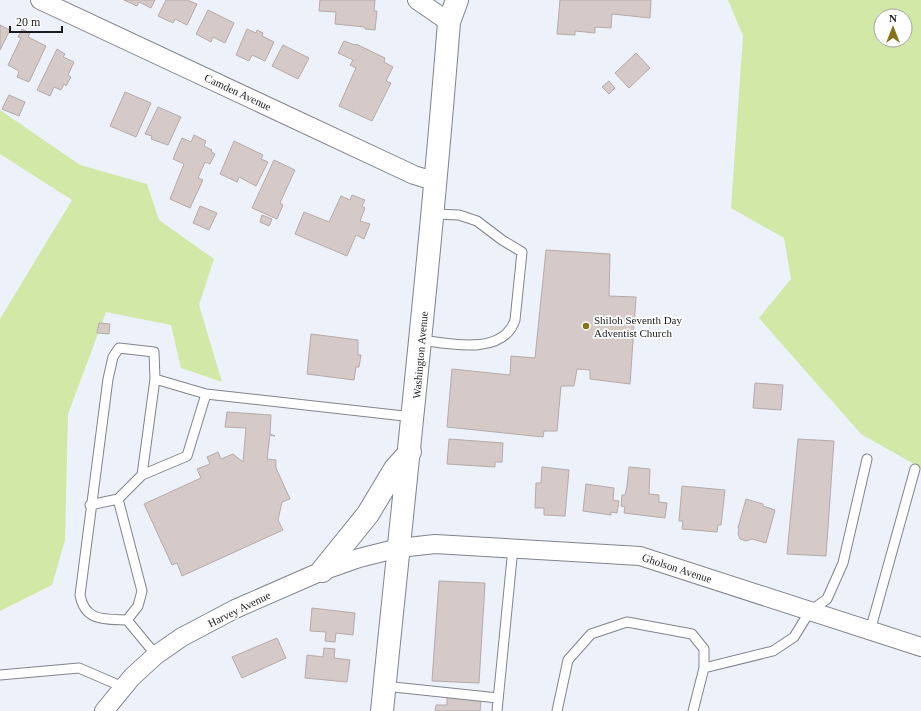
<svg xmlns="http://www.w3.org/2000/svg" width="921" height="711" font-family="'Times New Roman',serif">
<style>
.green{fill:#d1e8a6;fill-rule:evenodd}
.building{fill:#d5cac7;stroke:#b5aaa7}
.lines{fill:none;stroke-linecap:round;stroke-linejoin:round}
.service-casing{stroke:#80848c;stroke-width:11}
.minor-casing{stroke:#80848c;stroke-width:20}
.tertiary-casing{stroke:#80848c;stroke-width:24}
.service{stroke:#fff;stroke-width:9}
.minor{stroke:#fff;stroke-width:18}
.tertiary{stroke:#fff;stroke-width:22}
.poi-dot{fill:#857519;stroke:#fefefe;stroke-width:1.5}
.labels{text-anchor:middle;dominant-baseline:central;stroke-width:3.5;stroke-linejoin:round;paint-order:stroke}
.street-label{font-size:11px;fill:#1a1c1f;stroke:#fefefe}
.poi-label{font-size:11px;fill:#1a1c1f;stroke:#fefefe;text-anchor:start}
</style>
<rect width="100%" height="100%" fill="#ecf1fa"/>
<!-- green -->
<path class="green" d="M728,0h193v468l-60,-34 -102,-116 32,-39 -7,-41 -53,-30 12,-172zM881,16h24v24h-24z
M0,110l80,55 67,19 12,36 55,39 -15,46 23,77 -41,-14 -10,-43 -65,-13 -38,102 -3,126 -13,45 -52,26v-292l72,-119 -72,-46z"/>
<!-- building -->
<path class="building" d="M124,0h31l-4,8 -12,-6 -2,4z
M166,0h21l10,4 -10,21 -12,-6 -2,4 -15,-7z
M320,0h55l-1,11h3l-2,19 -10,-1v-2l-30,-3 1,-12 -17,-1z
M560,0h91l-1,18 -38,-4 -1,14 -16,-1v6l-20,-2v4l-18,-1z
M208,10l26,13 -9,20 -12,-6 -2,5 -15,-8z
M0,25l10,5 -10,20z
M22,29l8,4 -2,4 18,9 -17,36 -12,-5 2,-6 -11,-6 13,-27 -3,-1z
M247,29l9,4 1,-3 6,3 -1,3 12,6 -9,19 -13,-6 -3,6 -13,-6z
M344,41l11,4 1,-1 29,14 -1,4 9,5 -7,14 5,2 -19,38 -33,-15 17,-38 -6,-3 3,-5 -15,-7z
M283,45l26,13 -11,21 -26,-13z
M57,49l8,5 -2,3 11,5 -6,13 3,2 -5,9 -2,-2 -3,6 -7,-3 -4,9 -13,-6z
M636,53l14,15 -21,20 -14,-15z
M609,81l6,7 -6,6 -7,-7z
M125,92l26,11 -15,34 -26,-11z
M9,95l16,7 -6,14 -17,-7z
M158,107l23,10 -13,28 -17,-6 1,-3 -7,-2z
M194,135l12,6 -2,5 8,4 -1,2 4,2 -5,10 -5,-2 -7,16 5,2 -13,28 -20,-9 14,-35 -11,-5 9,-21 9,4z
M234,141l29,14 -2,4 7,3 -12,24 -17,-9 -2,5 -17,-8z
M274,160l21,10 -15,33 3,2 -6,14 -25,-11z
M352,195l13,5 -3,6 3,2 -5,13 10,3 -6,15 -8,-4 -9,21 -52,-22 9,-22 25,10 12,-26 9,4z
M200,206l17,7 -8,17 -16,-7z
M262,215l10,4 -3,7 -9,-4z
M546,250l64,4 -1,42 27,1 -6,87 -40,-5v-9l-13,-1 -3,17h-13l-4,45h-13l-1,6 -96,-10 5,-58 58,6 1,-19 24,2z
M99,323l11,1 -1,10 -12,-1z
M311,334l47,6v15h3l-2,12h-3l-2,13 -47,-6z
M755,383l28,2 -2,25 -28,-2z
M227,412l44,3 -1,19 5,2 -5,-1 -3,24 9,1v8l14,31 -8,3 -4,18 5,10 -101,46 -5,-13 -5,2 -28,-61 57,-26 -4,-9 13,-5 -3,-7 11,-5 3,7 12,-5 10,8 3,-34 -21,-1z
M449,439l54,4 -1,19h-7v5l-48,-3z
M798,439l36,2 -8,115 -39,-2z
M542,467l27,3 -4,46 -21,-1v-7h-9l1,-25h5z
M629,467l21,2 -1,25 10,1v7l8,1 -2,15 -41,-5 1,-6 -4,-1 1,-11h3l2,-9z
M586,484l28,4 -1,12 6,1 -2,12 -6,-1v3l-28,-4z
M682,486l43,4 -4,35h-3l-1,7 -35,-3 1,-8h-4z
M746,499l17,5v2l12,4 -9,33 -14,-4 -6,2 -6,-2 -2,-5 1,-5 -1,-1z
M439,581l46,2 -6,100 -47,-2z
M312,608l43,5 -2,22 -17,-2 -1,9 -10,-1 1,-9 -16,-1z
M277,638l9,20 -44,20 -10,-21z
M324,648l11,1 -1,9 16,2 -3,22 -42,-4 2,-23 16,2z
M447,697l34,4 -1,10h-45l1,-6h11z"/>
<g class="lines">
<!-- service casing -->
<g class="service-casing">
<path id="service" d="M421,340c29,4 82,16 94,-20l7,-68 -20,-12 -25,-19 -18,-6 -25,-1
M142,475l13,-96
M118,499l24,92 -4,15 -11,14
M90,505l28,-6 24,-24 45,-19 19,-62
M870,631l45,-162
M156,655l-29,-35c-22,-1 -42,2 -47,-25l28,-216 5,-22 6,-9 35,4 1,27 51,15 207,23
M704,668l69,-17 21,-14 16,-26 17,-12 16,-36 24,-104
M0,675l79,-7 44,19
M384,686l114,12
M497,711l16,-163
M557,711l11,-51 23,-26 36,-12 65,12 12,15v19l-11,43"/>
</g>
<!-- minor casing -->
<g class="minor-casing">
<path id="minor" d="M40,0l374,175 23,7
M417,0l32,22
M104,711l28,-34 24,-22 26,-18 53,-28 87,-38 37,-13 40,-10 36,-4 205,12 281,91"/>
</g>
<!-- tertiary casing -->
<g class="tertiary-casing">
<path id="tertiary" d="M322,571l46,-57 27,-45 15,-17
M382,711c23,-229 49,-459 67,-689l8,-22"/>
</g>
<!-- service -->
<use href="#service" class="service"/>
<!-- minor -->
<use href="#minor" class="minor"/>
<!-- tertiary -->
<use href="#tertiary" class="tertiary"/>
</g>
<!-- markers -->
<circle class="poi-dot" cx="586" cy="326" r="4"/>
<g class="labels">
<!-- street labels -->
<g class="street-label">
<text transform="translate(238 92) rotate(25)">Camden Avenue</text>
<text transform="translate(420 355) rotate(-85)">Washington Avenue</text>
<text transform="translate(677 568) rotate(18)">Gholson Avenue</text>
<text transform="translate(239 609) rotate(-26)">Harvey Avenue</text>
</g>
<!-- poi labels -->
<g class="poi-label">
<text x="594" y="320">Shiloh Seventh Day<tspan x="594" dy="13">Adventist Church</tspan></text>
</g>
</g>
<!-- north arrow -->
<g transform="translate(893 28)"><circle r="19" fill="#fefefe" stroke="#a3a4a5"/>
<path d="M0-3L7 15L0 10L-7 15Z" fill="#857519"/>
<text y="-6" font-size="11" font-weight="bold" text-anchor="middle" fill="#1a1c1f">N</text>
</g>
<!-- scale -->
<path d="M10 26v6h52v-6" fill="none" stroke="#1a1c1f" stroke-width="2"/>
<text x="16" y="26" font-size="12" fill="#1a1c1f" stroke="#fefefe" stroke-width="3" paint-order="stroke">20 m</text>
</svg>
